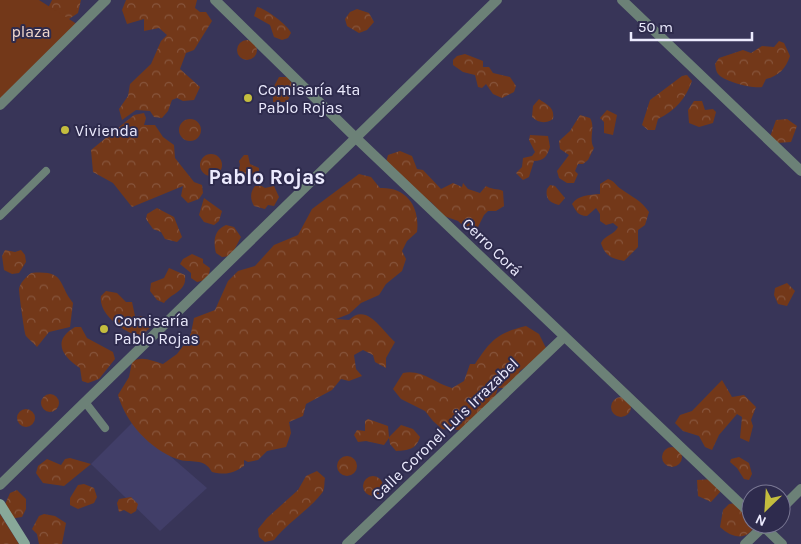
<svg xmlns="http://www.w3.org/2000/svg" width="801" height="544" font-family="Karla,sans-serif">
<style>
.built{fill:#413e68}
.forest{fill:url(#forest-crowns)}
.park{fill:#733819}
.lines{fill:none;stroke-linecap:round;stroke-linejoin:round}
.lane{stroke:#6c8177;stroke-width:8}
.street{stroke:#6c8177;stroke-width:10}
.secondary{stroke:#88a899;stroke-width:10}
.poi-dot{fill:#c4bd3e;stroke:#2e2b4d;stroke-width:2}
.labels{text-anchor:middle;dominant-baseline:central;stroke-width:4;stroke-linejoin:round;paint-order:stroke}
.park-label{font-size:16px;fill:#f1d8cd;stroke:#2e2b4d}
.poi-label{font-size:16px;fill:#ecebfe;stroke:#2e2b4d;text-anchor:start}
.street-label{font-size:16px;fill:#ecebfe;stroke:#2e2b4d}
.district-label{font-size:21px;font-weight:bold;fill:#ecebfe;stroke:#2e2b4d}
</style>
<defs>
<pattern id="forest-crowns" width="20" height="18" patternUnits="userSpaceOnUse" patternTransform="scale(1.25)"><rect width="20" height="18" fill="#733819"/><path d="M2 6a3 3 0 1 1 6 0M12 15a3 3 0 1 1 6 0" fill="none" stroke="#87553c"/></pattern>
</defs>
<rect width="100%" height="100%" fill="#383558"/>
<!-- built -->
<path class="built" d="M132,423l75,65 -47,43 -69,-67z"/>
<!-- forest -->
<path class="forest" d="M52,0h29l-3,13 -9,6 -69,31 46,-38z
M126,0h71l-2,8 5,4h6l6,9 -18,29 -8,3 -6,16 20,18 -6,13 -11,1 -6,-3 -5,2 -4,11 -6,7 -8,-1 -4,-6 -14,-1 -14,10 -3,-11 9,-13 2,-12 21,-20 10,-23 6,-6 -8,-7 -15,3v-12l-17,5 -5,-14z
M257,7c8,1 32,19 34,26l-3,5 -6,2 -8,-3 -4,-12 -16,-9z
M357,9l12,4 5,9 -7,8 -8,3 -12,-7 -2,-7 5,-7z
M237 50a10 10 0 1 1 20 0a10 10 0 1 1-20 0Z
M779,41l5,2 6,13c-4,12 -11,20 -24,23l-4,8c-9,2 -36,-5 -43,-12 -3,-3 -3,-6 -4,-11l4,-6 24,-8 8,3 11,-7 12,1z
M465,54l18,7v6h6l4,6 17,4 6,9 -2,6 -12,6 -9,-4 -7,-10 -4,4 -4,-1 -3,-12 -12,-3 -10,-7v-5l4,-4z
M687,75l5,6c-6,17 -17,30 -34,38l-3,11h-7l-6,-5 8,-25 32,-24z
M279,77h8l8,10 -3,6h-5l3,3 -3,6h-14v-14z
M539,99c8,6 16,8 14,20 -8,5 -14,4 -21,-2l1,-11z
M694,101h8l3,9 8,-1 3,3 -3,11 -14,4 -10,-4 -1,-13z
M607,110l10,5 -4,20 -9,-2v-11l-4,-4z
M144,113l2,5 -2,7h11l8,12 11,8 1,13 19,24 8,3 1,8 -4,6 -11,4 -7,-7 2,-10 -51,21 -19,-24 -20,-11 -2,-22 43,-35z
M580,115l10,3c6,10 -2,20 4,30l-6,12 -5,4h-5l-3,7 3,3 -4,9h-7l-8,-5 -2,-7 12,-16 -9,-6 -1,-8 11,-10z
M787,119l10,7 -6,16 -14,1 -7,-6 6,-17z
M179 130a11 11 0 1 1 22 0a11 11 0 1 1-22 0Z
M530,135l18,1 2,11c-3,9 -6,14 -16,14l-5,16 -6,3 -7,-7 6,-6 1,-9 9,-2 3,-4 -6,-12z
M400,151l12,5 5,13 6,1 18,19 12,-6 9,4 1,-4 5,6 12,4 6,-7c6,4 11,2 17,5l1,15 -8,5h-8l-4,4 -8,16 -6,1 -12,-11 -14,-5 -13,-14 -15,-6 -31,-30 3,-11z
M200 165a11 11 0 1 1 22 0a11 11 0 1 1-22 0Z
M244,155h4l2,9 9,4v10l-4,4 -6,2 -12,-9 3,-10 -1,-4z
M359,174l12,3 9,11c27,-1 40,19 37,44l-10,9 -5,10 4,8 -4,12 -16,13 -7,11 -18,8 -12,11 -13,5 13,1c18,-18 33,11 46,22l-9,16v10l-11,-6 -2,-7 -10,-5 -9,5 2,14 6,7 -13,5 -8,-2 -9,11 -26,14 -3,12 -14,6 2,11 -5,14 -19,4 -9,9 -10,2 -4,-2v6c-12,8 -18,9 -32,6 -8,-15 -21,-8 -35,-13 -27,-10 -51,-36 -59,-64l11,-18 3,-15c9,-7 21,-1 31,2l14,-10 9,-12 5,-9 3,-15 21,-8 13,-29 10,-10 17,-5 19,-21 24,-10 14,-26z
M608,179c7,2 8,7 13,10 11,8 20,11 28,23l-4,13 -7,5v17l-14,14c-13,-3 -19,-5 -23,-18 4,-8 13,-8 17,-16l-5,-4 -7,2 -6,-4v-7l-4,-6 -9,8c-9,0 -11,-5 -15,-12 6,-9 17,-9 28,-10v-10z
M260,185l5,3 9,-2 5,11 -5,9 -6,-1 -3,4 -11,-3c-4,-7 -4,-14 1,-20z
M550,185l5,1 10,12 -6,7c-9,-2 -14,-6 -12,-16z
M204,198l18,13 -3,10 -5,4 -10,-3 -5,-7z
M157,208l17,9 8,20 -5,5 -12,-3 -4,-7 -8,-3 -7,-10 1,-5z
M226,225l8,2 7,10 -10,19 -9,1 -6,-4c-3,-12 -2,-23 10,-28z
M5,250l10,2 6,-2 4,5 1,7 -7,11 -7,1 -8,-4 -2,-14z
M192,254l11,5v4l7,5c-1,10 -3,12 -13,14l-6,-4v-5l-11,-9 3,-5z
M169,268l16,7c2,17 -12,17 -21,28l-7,-3 -7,-9 1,-8 13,-5z
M31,273c35,-3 26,10 42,30l-3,24 -21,5 -12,15c-3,-4 -8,-7 -11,-11 -2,-3 -7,-44 -7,-47 1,-6 7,-12 12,-16z
M787,283l8,8 -8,15 -9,-2 -4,-9 1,-7z
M106,291l11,2 9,9h6l3,14h7l8,5 1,6 -11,10c-15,-5 -42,-22 -39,-41z
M526,326l13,8 7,14c-8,16 -14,13 -27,24v7l-13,9h-8l-6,18 -33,24 -17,-1 -9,-8 -8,-10 -24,-12 -8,-10 10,-16c19,-4 31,10 49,15l12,-7 6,-17h5c16,-24 22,-31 51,-38z
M75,327h6l6,11 26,14 2,7 -16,20 -11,4 -6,-2 -2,-13c-17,-11 -29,-27 -5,-41z
M722,380l10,17 12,-2 12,12 -5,13 2,6 -4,16 -9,-4 2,-21 -5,-3 -18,21 -7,15 -7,-3 -6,-11 -16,-5 -8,-8 5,-8 12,-4z
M41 403a9 9 0 1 1 18 0a9 9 0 1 1-18 0Z
M611 407a10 10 0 1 1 20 0a10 10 0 1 1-20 0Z
M17 418a9 9 0 1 1 18 0a9 9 0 1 1-18 0Z
M368,419l20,7 1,11 12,-12 12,4 7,8c-4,13 -12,13 -24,14l-6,-7 -1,-6 -5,7 -18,-4 -8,1 -4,-7 3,-5 8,1v-10z
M662 457a10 10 0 1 1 20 0a10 10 0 1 1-20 0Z
M337 466a10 10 0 1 1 20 0a10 10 0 1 1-20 0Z
M739,457l10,6 3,11 -3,6 -5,-1 -7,-11 -7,-6 1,-3z
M70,458l21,6 -27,22 -21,-3 -7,-10 2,-7 9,-7 14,6 4,-6z
M317,471l8,7c-1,5 0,12 -3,15 -14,18 -34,29 -48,47l-9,2 -6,-5 -1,-8 9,-11 31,-28 8,-14z
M363 486a10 10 0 1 1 20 0a10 10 0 1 1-20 0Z
M714,479l7,12 -10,11 -13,-6 -1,-16z
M84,484l10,4 3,9 -3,6 -16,6 -8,-4v-7l8,-13z
M17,490l9,9v10l-4,8 -13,2 -6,-10 7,-16z
M131,497l7,7 -2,7 -5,3 -7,-4 -5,2 -2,-9 2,-4z
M743,502l8,6v16l4,1c-8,17 -23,13 -35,2l3,-17 6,-6z
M0,514l19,30h-19z
M44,514l11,2 11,7 -4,21h-23l-2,-10 -5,-5 7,-13z"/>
<!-- park -->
<path class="park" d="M0,0h39l41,26 -80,75z"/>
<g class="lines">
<!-- lane -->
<path class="lane" d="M0,216l46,-45
M85,402l20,26"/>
<!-- street -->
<path class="street" d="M215,0l141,138 395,376
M622,0l179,171
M0,105l106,-105
M0,485l497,-485
M781,509l20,-20
M761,524l21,20
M347,544l217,-207
M745,544l21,-20"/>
<!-- secondary -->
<path class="secondary" d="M0,504l25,40"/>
</g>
<!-- markers -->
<g class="poi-dot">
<circle cx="248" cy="98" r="5"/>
<circle cx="65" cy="130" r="5"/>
<circle cx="104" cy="329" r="5"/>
</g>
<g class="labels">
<!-- park labels -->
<g class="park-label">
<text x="31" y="31">plaza</text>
</g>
<!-- poi labels -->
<g class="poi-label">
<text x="258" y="89">Comisaría 4ta<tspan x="258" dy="18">Pablo Rojas</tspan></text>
<text x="75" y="130">Vivienda</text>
<text x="114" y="320">Comisaría<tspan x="114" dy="18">Pablo Rojas</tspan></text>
</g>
<!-- street labels -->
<g class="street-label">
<text transform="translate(492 247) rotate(44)">Cerro Corá</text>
<text transform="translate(445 429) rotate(-44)">Calle Coronel Luis Irrazabel</text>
</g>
<!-- district labels -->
<g class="district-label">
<text x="267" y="177">Pablo Rojas</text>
</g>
</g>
<!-- north arrow -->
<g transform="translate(766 509) rotate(205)"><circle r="24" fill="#2e2b4d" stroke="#7a7894"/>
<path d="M0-4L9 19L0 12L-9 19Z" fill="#c4bd3e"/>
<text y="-8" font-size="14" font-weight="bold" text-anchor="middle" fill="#ecebfe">N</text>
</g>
<!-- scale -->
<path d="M631 32v8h121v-8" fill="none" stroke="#ecebfe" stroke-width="2.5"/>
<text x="638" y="32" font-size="15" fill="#ecebfe" stroke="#2e2b4d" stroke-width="4" paint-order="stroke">50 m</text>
</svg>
